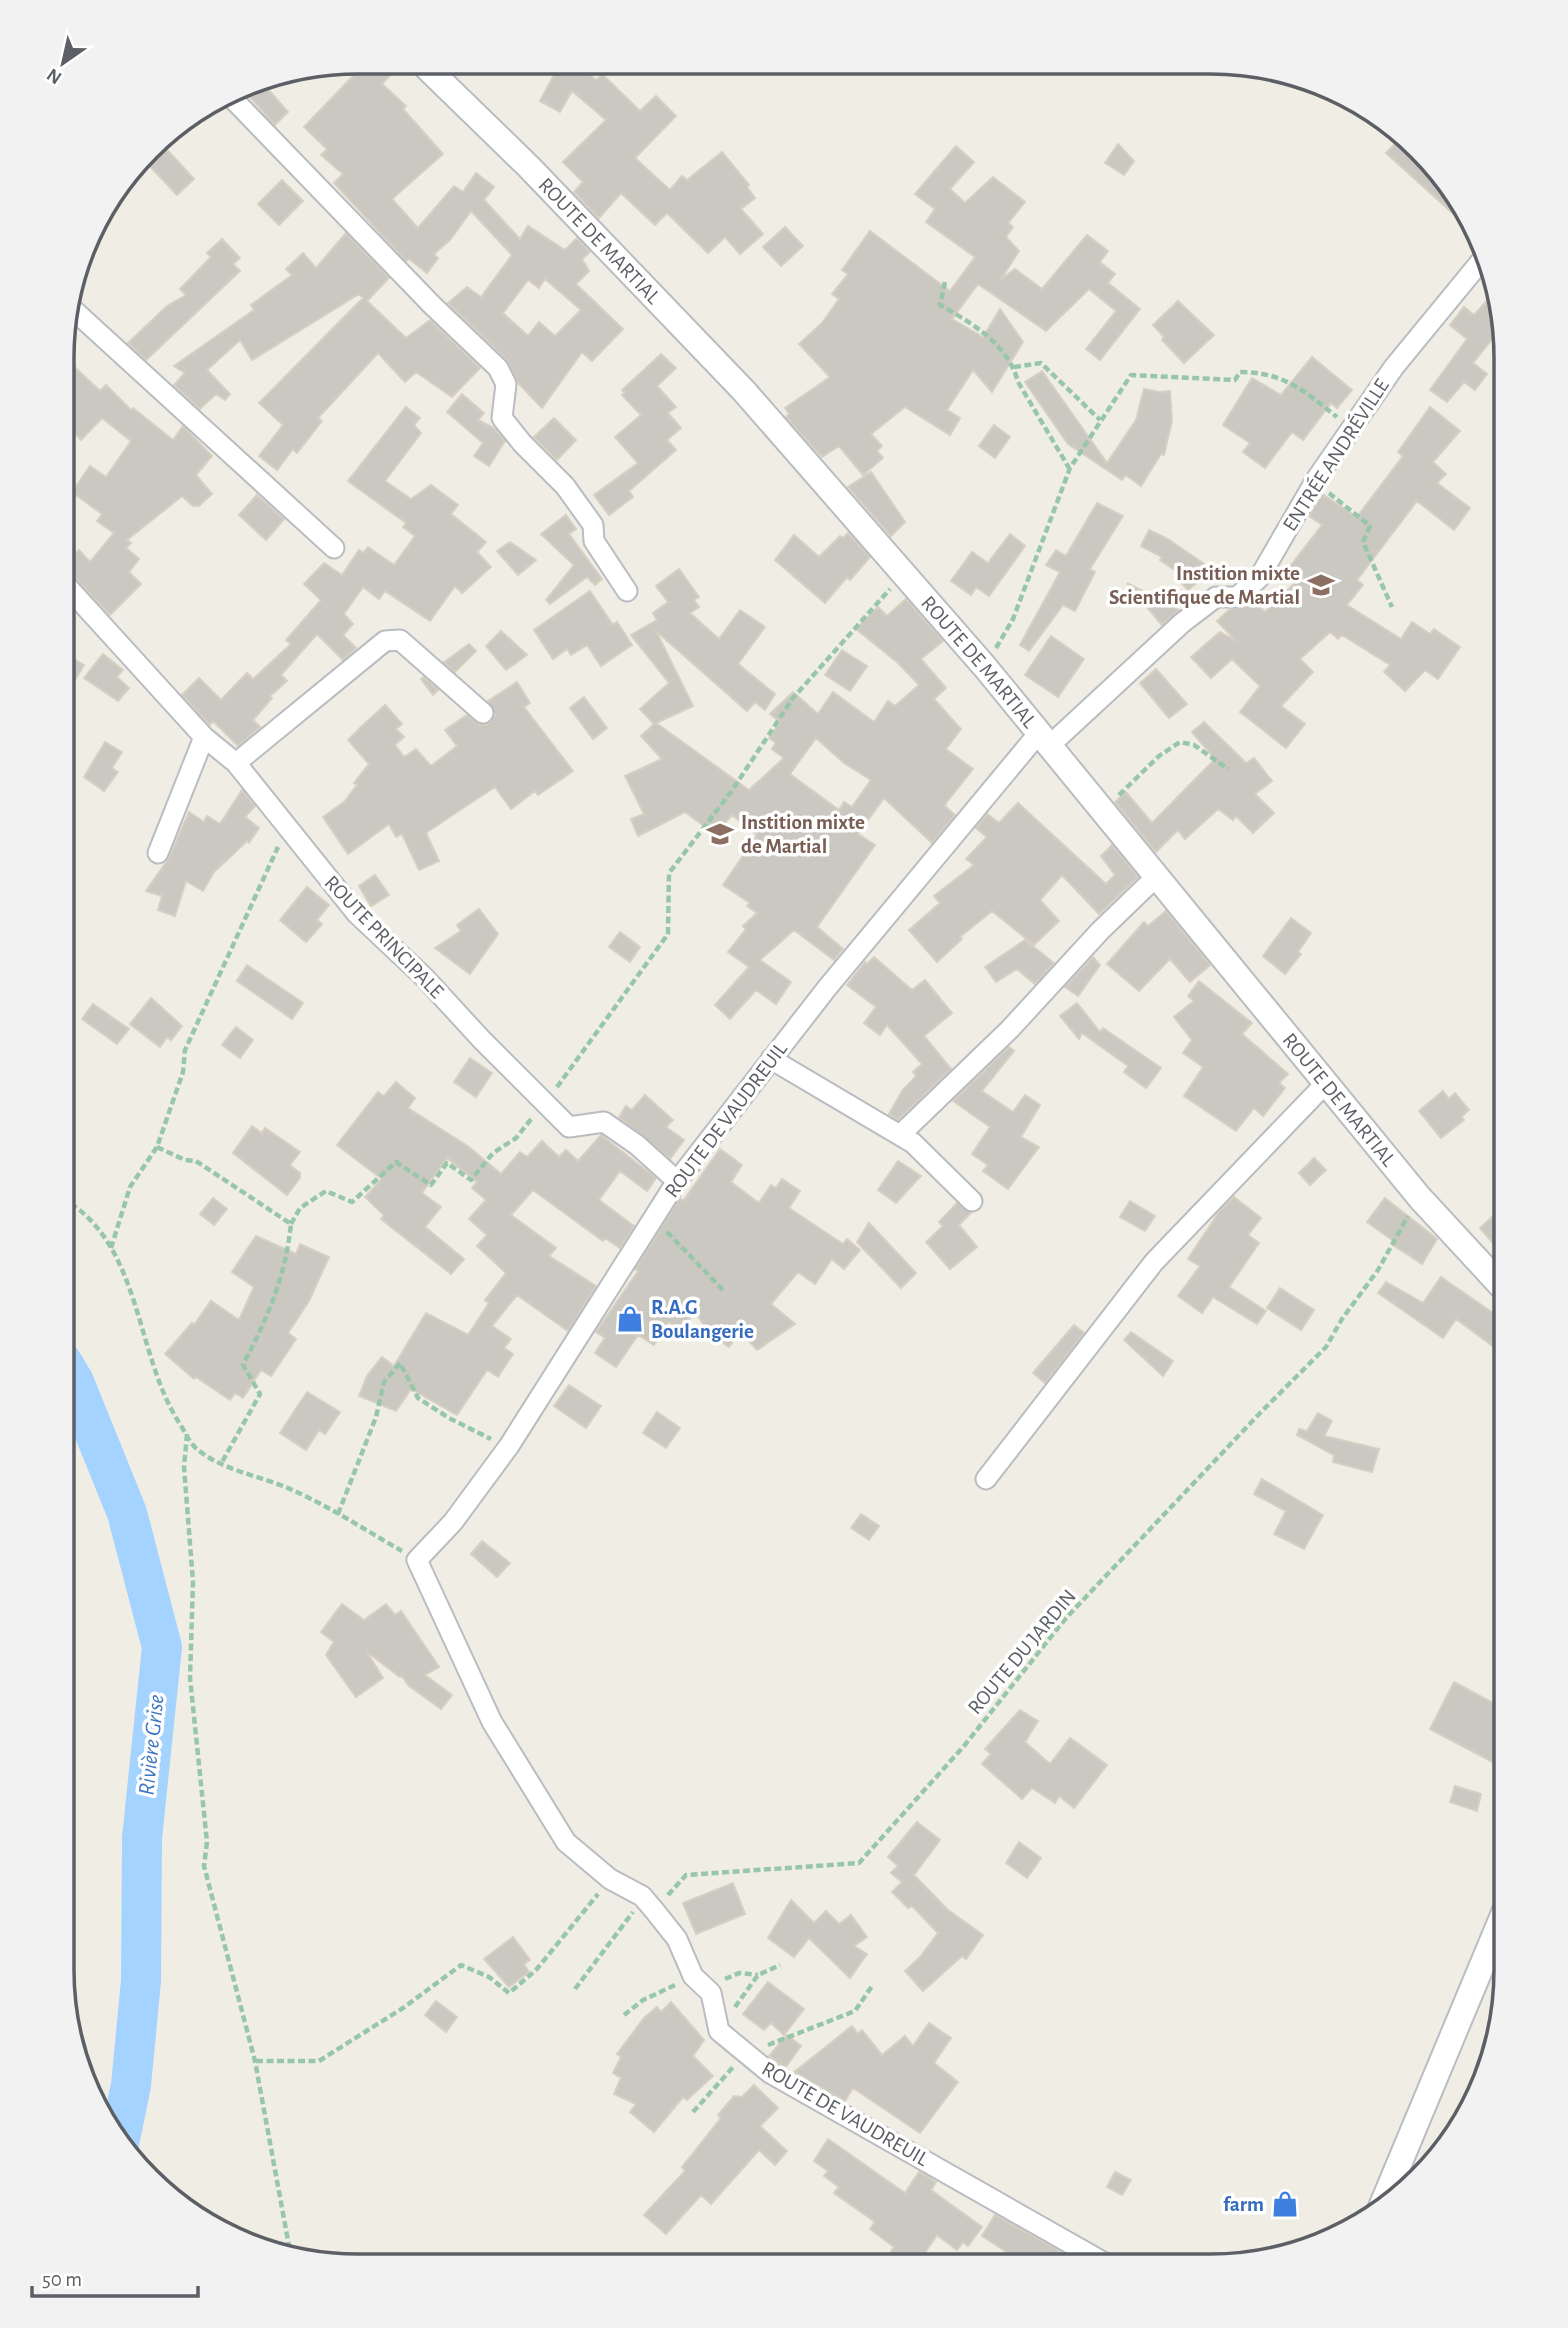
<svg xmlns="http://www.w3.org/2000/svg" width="1568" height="2328" font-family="'Alegreya Sans',sans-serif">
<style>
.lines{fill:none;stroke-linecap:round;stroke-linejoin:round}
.river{stroke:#a5d3ff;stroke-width:40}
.building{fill:#cbc8c1;stroke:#d5d0c2;stroke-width:2;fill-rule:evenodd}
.minor-casing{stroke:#b9bcc1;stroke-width:23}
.tertiary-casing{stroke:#b9bcc1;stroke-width:28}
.path{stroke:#97c7a8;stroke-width:4.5;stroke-dasharray:7 3.5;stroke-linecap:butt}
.minor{stroke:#fff;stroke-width:19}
.tertiary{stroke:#fff;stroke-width:24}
.labels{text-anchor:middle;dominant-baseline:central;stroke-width:7;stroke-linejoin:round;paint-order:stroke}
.street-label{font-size:21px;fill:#5c6066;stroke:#fff}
.education-label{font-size:21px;font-weight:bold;fill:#785e54;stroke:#fff;text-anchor:end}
.shop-label{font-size:21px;font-weight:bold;fill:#366cbe;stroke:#fff;text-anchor:start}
.water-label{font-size:23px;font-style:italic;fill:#3e77c1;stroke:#fff}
.rim{fill:none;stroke:#5c6066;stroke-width:3.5}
</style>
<rect width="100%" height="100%" fill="#f0eee4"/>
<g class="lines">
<!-- river -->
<path class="river" d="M62,1362l12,20 53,131 35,134 -20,191 -1,143 -10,104 -12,59"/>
</g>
<!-- building -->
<path class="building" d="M358,61h45l-21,23 24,22 -3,3 40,45 -51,45 26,29 36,-42 9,6 13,-19 18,14 -10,13 36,39 8,-13 37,24 12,-12 13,14 -8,7 7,12 -13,13 47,45 -31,32 -10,-9 -40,56 -24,-25 -12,-24 -58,-56 19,-16 14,10 31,-42 -41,-44 -21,29 -16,14 4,4 -11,15 -18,-14 -3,2 -72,-78 9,-9 -22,-19 6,-6 -23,-22 49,-51 -14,-12zM545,279l36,31 -26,26 -16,-14 -11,14 -25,-23 25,-33 11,8z
M561,62h9l27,18 5,-6 38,37 16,-15 20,20 -41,42 35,32 12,-14 5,4 35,-28 27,33 -2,2 8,11 -14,11 22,25 -23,20 -15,-17 -17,16 -41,-40 -12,12 -34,-32 -22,25 -25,-26 9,-10 -20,-20 43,-42 -34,-29 -12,21 -20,-11z
M259,79l29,33 -13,13 -33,-37z
M1407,139l38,38 29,49 -4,3 -84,-76 12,-12 4,4z
M158,140l36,39 -17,16 -34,-36z
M1118,144l16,17 -10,14 -19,-12z
M956,146l18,16 -24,27 15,14 28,-26 32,25 -17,21 5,4 -7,10 13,14 -18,28 14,-10 27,20 45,-54 21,16 -8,11 15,12 -7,9 32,26 -40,51 -14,-11 30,-38 -27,-22 -43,42 -68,-47 -26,35 31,18 17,-28 23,33 -31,50 -19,-22 -26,40 13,8 -10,17 -45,-28 -34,27 11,12 -5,5 6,7 -20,17 -24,-29 -17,11 -36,-40 3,-3 -4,-6 45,-31 -31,-33 23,-21 17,-24 -7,-5 16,-20 -6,-4 28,-39 80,60 25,-34 -49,-35 9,-13 -20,-15z
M282,180l21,21 -24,24 -21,-21z
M785,227l18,19 -22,20 -18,-19z
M346,233l43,45 -22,23 39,37 24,-18 50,48 -28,29 -36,-25 -11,10 -27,-29 -60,65 4,3 -25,32 -4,-4 -16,21 -18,-14 24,-31 -24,-22 104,-105 -4,-4 -107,66 -12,-20 -33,30 23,24 -5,6 -9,-6 -16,15 -26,-24 11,-12 -11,-7 80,-56 -3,-5 41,-30 -6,-6 17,-16 13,15z
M222,239l18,19 -7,6 7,7 -94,89 -18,-17 39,-37 19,-11 -6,-6 31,-32 -4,-4z
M1494,293l5,28 -6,8 4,4 -24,30 14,11 -12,16 -11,-8 -17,20 -17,-12 37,-51 -17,-14 14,-18 10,8z
M1178,301l36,34 -30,28 -22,-23 2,-3 -11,-12z
M661,354l15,14 -19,18 19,21 -8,6 13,15 -14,12 9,10 -47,41 4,6 -24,18 -15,-20 44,-32 -23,-26 26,-22 -19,-20 3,-3 -3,-2z
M64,357l36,34 6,-6 25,25 2,-2 40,32 10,-14 29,30 -16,19 16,19 -13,12h-6l-11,-10 -55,44 4,3 -5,5 13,11 -10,13 12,12 -31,31 -47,-50 16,-15 11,12 24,-29 -17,-12 5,-7 -30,-22 18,-26 16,11 25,-36 -29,-23 -21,22 -7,-8 -10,11z
M1312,357l40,33 -15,18 -6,-5 -28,37 -11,-8 -27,36 -22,-16 7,-9 -27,-18 29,-47 29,17z
M1042,371l65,92 29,-43 8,-31 15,3 11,-1 2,30 -8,34 -3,-1 -20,32 -15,-11 -4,5 -54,-36 -43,-62z
M462,394l22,19 -6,7 16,8 11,13 -16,25 -15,-10 9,-13 -36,-31z
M406,407l14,11 -6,7 7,8 -36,48 26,18 20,-14 27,20 -7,9 35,28 -9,10 14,15 -29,26 -7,-7 -25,35 -45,-30 -6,8 -16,-12 -19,27 9,10 -10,11 13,13 -13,12 -26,-26 -36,41 6,6 -17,15 2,2 -19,22 7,7 -22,19 -25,-25 -3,4 -28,-30 17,-17 22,22 26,-27 6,6 38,-35 -5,-4 35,-40 -17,-16 20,-21 18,12 17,-25 4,3 5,-6 26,18 21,-29 -12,-9 3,-4 -58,-42z
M1430,407l30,24 -27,31 13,12 -9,9 33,25 -16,22 -37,-29 -60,79 6,5 -16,20 54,34 11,-17 18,12 4,-5 26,18 -22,32 -13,-9 -20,21 -21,-19 6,-7 -48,-30 -4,4 -8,-7 -30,27 13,13 -32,34 24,18 -19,24 -46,-36 20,-26 -28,-27 -21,19 -20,-21 29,-25 16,9 -19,-20 13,-12 14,-2 8,-7 13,12 35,-34 -12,-9 34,-44 -13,-9 13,-22 35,23 46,-61 -5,-4z
M554,418l22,22 -19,20 -23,-23z
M994,425l16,12 -15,21 -16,-12z
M871,472l34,50 -14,14 -43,-49z
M257,495l27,24 -18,21 -27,-25z
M1097,503l26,13 -33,53 5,3 -20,39 -12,-6 -34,46 -9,-6 40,-73 -14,-7 10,-15 10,6z
M566,515l10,14 -7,5 33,45 -7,6 -8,-8 -37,27 -4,-4 28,-35 -33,-31z
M1149,530l19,9 45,31 -25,20 -12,-12 4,-4 -20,-14 2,-3 -21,-11z
M848,533l22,24 -20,23 -3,-3 -22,26 -50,-43 19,-25 25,22 21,-21 3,2z
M1010,534l15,12 -36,50 -13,-9 -5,8 -20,-14 21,-29 16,11z
M510,542l26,18 -18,15 -21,-24z
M679,569l20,28 -5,3 5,7 -9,6 29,26 21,-29 25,17 -27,37 37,30 -10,16 -10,-8 -8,9 -91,-80 37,75 -37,17 93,67 35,-32 -12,-9 4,-6 -7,-5 11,-16 -10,-8 23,-22 25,22 15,-22 41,30 14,-21 7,5 24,-21 -21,-22 -42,-34 22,-22 9,9 19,-17 37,42 -22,18 25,29 -12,11 27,30 -15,20 27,20 -27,34 -1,3 10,9 -23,28 -48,-45 -26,36 17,11 -58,82 26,22 -9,11 -40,-30 -34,30 31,22 -15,22 -20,-14 -26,29 -15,-14 34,-38 -21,-15 18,-23 -3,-3 14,-13 -10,-7 3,-3 -27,-18 34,-50 -25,-20 -17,19 -30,-22 -47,24 -7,-17 13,-5 -19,-38 37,-17 -21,-23 13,-12 -14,-15 29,-26 -38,-48 26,-15 -4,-7 15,-11 -12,-16zM816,738l28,25 27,17 -19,27 -8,-5 -5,8 -49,-36z
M1127,583l52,27 -17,15z
M590,591l23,34 4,-3 15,23 -31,21 -14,-21 -16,10 -4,-6 -14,10 -19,-29z
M501,631l26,24 -21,15 -20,-24z
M1051,636l33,23 -26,38 -33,-22z
M469,644l7,7 -21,21 -11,-10z
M842,650l25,16 -17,25 -25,-16z
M63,653l21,12 -21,35z
M103,654l20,16 -6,7 12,11 -11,13 -34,-23z
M1156,669l31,35 -18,14 -29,-35z
M424,677l14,13 -5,5 -12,-16z
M517,682l13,21 -6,4 49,64 -35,24 -3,-4 -24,18 -16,-22 -38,25 -31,21 13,28 -20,9 -17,-36 -6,3 -7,-13 -41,30 -25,-37 21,-15 13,-17 -3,-2 15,-19 -21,-24 13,-13 24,-22 17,19 -6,5 8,8 -9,8 9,12 12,-8 15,17 26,-20 -12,-16 22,-15 13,10 8,-1 7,-9 -7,-14z
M584,697l23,31 -14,11 -23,-31z
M1204,722l42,41 8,-5 18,23 -17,13 19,19 -21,20 -17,-17 -3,4 -15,-11 -33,30 -7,-9 -22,22 -41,-50 11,-10 26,31 63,-64 -23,-27z
M105,742l17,10 -10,16 6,4 -14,19 -20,-14z
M242,790l13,16 -10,11 14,11 -10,15 -2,-2 -33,31 -11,19 -17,-10 -11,35 -17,-6 4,-14 -16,-5 23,-33 20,-46 15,10 3,-6 13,8z
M1018,803l88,81 9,-9 -14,-19 11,-11 26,32 -39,37 -37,-39 -22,25 19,21 -25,24 -42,-34 -32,26 2,2 -25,23 -28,-32 31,-27 -6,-7 40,-31 -8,-6 21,-22 -11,-9 11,-14 12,9z
M375,875l14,20 -18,11 -12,-20z
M307,887l22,18 -12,15 5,4 -16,18 -26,-22z
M479,909l19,25 -28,40 -35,-26 26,-17 -4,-6z
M1166,911l44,54 -20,17 -20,-23 -31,32 -32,-27 37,-42 4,4z
M1291,918l20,15 -13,19 3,2 -16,20 -22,-18z
M620,932l20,15 -10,15 -21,-15z
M1025,940l29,23 -19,21 -18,-15 -21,13 -11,-15z
M874,957l38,33 13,-10 27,33 -28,23 27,33 -53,51 -9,-6 13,-23 14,-15 -3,-4 9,-8 -35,-39 -7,10 -16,-12 12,-16 -29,-22 18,-23 2,2z
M1093,957l7,8 -22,31 -13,-9z
M247,965l56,38 -11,16 -55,-38z
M1199,981l53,42 -10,11 46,40 -9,9 6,5 -22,28 -9,-8 -18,23 -52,-35 19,-29 -20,-14 9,-13 -18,-23 20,-16 -6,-5z
M151,998l31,28 -11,14 -4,-3 -7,10 -30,-23z
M1077,1003l23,29 3,-4 58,40 -15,20 -22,-16 4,-6 -46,-33 -3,6 -19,-23z
M93,1004l36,25 -12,15 -35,-25z
M236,1027l17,13 -13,18 -18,-13z
M1009,1047l5,4 -32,40 31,21 12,-17 15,10 -19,32 18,10 -31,42 -25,-18 5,-6 -16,-11 18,-27 -37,-26z
M470,1058l22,15 -16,24 -22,-15z
M396,1082l19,16 -7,10 61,39 32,27 19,-22 7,5 15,-16 17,16 7,-7 12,11 23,-26 55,43 -9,13 -27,-20 -21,29 35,26 -14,22 -15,-10 -2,3 -70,-51 -22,25 45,33 -7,8 47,30 -28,45 -51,-36 -25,31 19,13 -7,9 9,6 -15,23 -11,-7 -30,45 -46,-26 -15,22 -37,-15 8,-20 15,-19 12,9 32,-53 42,22 21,-32 -4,-3 21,-27 -29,-27 10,-11 -18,-16 17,-19 -14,-12 5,-6 -30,-24 -25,35 19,14 -16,20 39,32 -13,15 -70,-55 3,-4 -19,-18 17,-18 -45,-34 41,-53 6,4z
M1443,1091l6,8 6,-6 14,17 -8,7 3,3 -23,18 -22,-27z
M645,1095l28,25 -7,7 18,13 -14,19 -51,-42 7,-11 6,4z
M252,1126l10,7 3,-5 35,24 -10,13 10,8v5l-13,17 -54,-42z
M720,1149l22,16 -11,17 28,21 12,-18 5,3 6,-9 18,12 -11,17 54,36 4,-5 13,11 -16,19 -12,-10 -17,25 -17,-12 -27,32 24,20 -38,26 -17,-19 -11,16 -19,-13 -15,-22 -14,19 -12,-9 -15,23 -16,-10 -22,32 -21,-14 10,-15 -9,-6 42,-61 -3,-2 45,-71 3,3z
M1314,1158l12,12 -16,15 -11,-12z
M898,1161l23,15 -25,27 -18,-13z
M1234,1197l27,21 -13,17 11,8 -30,44 37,24 -9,13 -44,-27 -11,16 -24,-17 22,-30 -12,-7 31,-47z
M213,1198l14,11 -13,16 -14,-11z
M1385,1198l52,41 -15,25 -29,-19 2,-3 -28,-20z
M1130,1201l25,15 -10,15 -25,-14z
M957,1203l14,10 -12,12 18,22 -27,22 -24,-27 17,-16 -4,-4z
M1506,1204v54l-26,-30z
M869,1223l47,50 -15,15 -44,-46z
M256,1236l40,18 4,-10 29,13 -20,44 -21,32 8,6 -12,18 -13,19 -10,-6 -18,28 -8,-5 -5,7 -34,-23 -2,2 -29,-25 27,-31 2,2 17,-24 28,19 15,-33 -22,-15z
M1441,1277l65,45v34l-50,-37 -13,19 -65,-45 8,-11 37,21z
M1280,1288l34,22 -13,20 -34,-22z
M1074,1325l10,8 -39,50 -12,-10z
M1131,1332l42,29 -10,15 -39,-36z
M569,1385l32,21 -15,22 -32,-22z
M307,1392l33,20 -15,22 -6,-4 -13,20 -26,-17z
M657,1412l23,16 -14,20 -23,-15z
M1318,1413l14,8 -8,15 55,13 -7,23 -39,-10 1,-7 -37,-20 2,-6 8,2z
M1262,1479l61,36 -19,34 -30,-15 12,-23 -32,-17z
M861,1514l18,12 -10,14 -18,-12z
M482,1541l28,22 -13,14 -26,-23z
M342,1604l22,16 22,-16 9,11 6,-4 38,56 -14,8 27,20 -11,14 -33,-24 -6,-9 -2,1 -33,-25 16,26 -27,19 -30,-42 8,-13 -13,-10z
M1454,1682l52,28v59l-76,-40z
M1020,1710l18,11 -13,21 25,22 20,-26 37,27 -33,43 -15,-12 -4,7 -23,-15 -10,11 -40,-35 9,-10 -6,-5z
M1455,1786l26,8 -4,17 -27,-9z
M917,1822l23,18 -26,35 34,35 35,25 -17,24 -4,-3 -39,35 -18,-20 15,-14 18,-24 -26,-27 -4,2 -16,-16 10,-10 -11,-9 7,-7 -10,-9z
M1019,1842l22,16 -14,20 -21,-15z
M733,1883l12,31 -49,20 -13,-31z
M791,1900l23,23 12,-12 13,13 12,-9 16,22 -13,9 13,8 -17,24 -41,-40 -15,19 -26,-19z
M513,1937l17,23 -6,4 5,8 -20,15 -25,-28z
M768,1982l36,27 -20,26 -13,-12 -7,7 -21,-16z
M436,2001l21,16 -11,15 -21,-17z
M671,2002l33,38 -11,16 20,20 -26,24 -4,-3 -29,35 -24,-20 6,-8 -22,-10 7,-16 -8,-5 8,-16 -4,-3 27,-36 13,-11 4,5z
M929,2023l22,15 -17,25 24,19 -38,51 -67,-45 -8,13 -51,-29 58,-46 6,8 4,-4 20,25 23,-19 8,10z
M787,2035l14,11 -16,22 -16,-12z
M754,2085l24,23 -18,18 27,25 -12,14 -16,-15 -48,54 -10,-9 -35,39 -22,-19 41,-44 -3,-4 39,-49 -3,-3 16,-19 8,1z
M828,2139l77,54 14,-21 6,3 11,7 -5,8 51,37 -14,19 -5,-4 -6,8 -20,-15 -21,31h-35l13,-19 -24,-18 5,-7 -41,-29 5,-6 -15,-11 4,-5 -14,-10z
M1115,2172l16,8 -9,15 -15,-8z
M995,2215l61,34 23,17h-69l6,-8 -34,-22z"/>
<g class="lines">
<!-- minor casing -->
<g class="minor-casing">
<path id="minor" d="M230,96l202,209 66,63 8,16 -4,34 20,25 43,43 28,39 1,16 33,50
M68,305l266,243
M63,582l141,155 32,26 121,151 68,64 57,62 87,87 35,-5 33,23 40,36
M1038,734l-211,254 -150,193 -168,265 -56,76 -36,38 75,162 74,120 44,37 32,17 12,14 23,29 16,37 18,17 8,38 51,42 340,193
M1049,746l133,-123 34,-26h21l22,-19 58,-100 77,-111 92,-112
M236,763l149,-122 15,-1 83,73
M158,853l46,-116
M771,1059l142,84 59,58
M900,1135l110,-106 90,-98 57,-55
M986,1479l168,-217 172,-179"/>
</g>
<!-- tertiary casing -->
<g class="tertiary-casing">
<g id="tertiary">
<path id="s1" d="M420,61l109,106 215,224 241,276 435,531 86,93"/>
<path d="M1379,2212l127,-304"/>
</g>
</g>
<!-- path -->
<path class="path" d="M945,282l-5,23c32,18 68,39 78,77l51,86
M1014,367l27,-4 59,57
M1329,493l41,33 -7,16 29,65
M996,648l17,-29 57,-151 61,-93 104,5 5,-8c44,0 64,19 97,45
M1119,795l40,-39 21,-14 14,3 34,24
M557,1087l111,-153 1,-61 62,-81 62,-94 97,-109
M157,1147l28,13 11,1 95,63c-6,55 -23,92 -48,141l17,29 -38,68
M62,1198c81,46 72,156 118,226 5,8 10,20 18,26 26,21 63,26 92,39 39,17 75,41 112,62
M291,1224l9,-16 26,-17 26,11 44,-40 35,23 16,-22 24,17 22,-27 23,-15 16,-20
M667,1232l56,58
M111,1248l19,-61 27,-40 26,-75 2,-22 93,-203
M187,1434l-3,33 9,115 -3,96 17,164 -3,24 51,195 36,196
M338,1514l38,-97 8,-35 16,-19 18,35 31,20 42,21
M668,1895l18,-20 173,-12 105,-117 102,-128 195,-206 65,-65 16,-28 36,-49 30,-54
M725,1979l14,-6 19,2
M575,1989l58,-77
M735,2007l23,-32 22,-10
M624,2015l19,-15 34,-16
M768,2045l87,-34 17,-25
M256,2061h63l84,-53 58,-43 28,12 20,16 27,-23 62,-76
M693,2112l41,-46"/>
<!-- minor -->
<use href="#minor" class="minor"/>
<!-- tertiary -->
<use href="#tertiary" class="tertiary"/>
</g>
<!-- icons -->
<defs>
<g id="school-bare" transform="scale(2.1)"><path d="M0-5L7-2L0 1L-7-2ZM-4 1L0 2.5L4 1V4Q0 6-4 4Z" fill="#8d6e63" stroke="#fff" stroke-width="2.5" paint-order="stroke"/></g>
<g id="shop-bare" transform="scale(2.1)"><path d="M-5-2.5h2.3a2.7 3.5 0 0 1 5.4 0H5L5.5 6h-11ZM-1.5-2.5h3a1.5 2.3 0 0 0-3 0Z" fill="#3f7fe0" stroke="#fff" stroke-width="2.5" paint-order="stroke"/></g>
</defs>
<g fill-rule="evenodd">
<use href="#school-bare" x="1321" y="585"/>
<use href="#school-bare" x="720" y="834"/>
<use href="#shop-bare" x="630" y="1319"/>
<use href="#shop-bare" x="1285" y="2204"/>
</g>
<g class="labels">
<!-- street labels -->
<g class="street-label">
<text stroke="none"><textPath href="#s1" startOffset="254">ROUTE DE MARTIAL</textPath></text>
<text transform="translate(1336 455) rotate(-57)">ENTRÉE ANDRÉVILLE</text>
<text stroke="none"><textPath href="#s1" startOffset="821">ROUTE DE MARTIAL</textPath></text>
<text transform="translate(384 937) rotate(46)">ROUTE PRINCIPALE</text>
<text stroke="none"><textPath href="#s1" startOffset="1388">ROUTE DE MARTIAL</textPath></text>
<text transform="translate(726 1120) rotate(-53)">ROUTE DE VAUDREUIL</text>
<text transform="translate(1022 1652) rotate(-50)">ROUTE DU JARDIN</text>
<text transform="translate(845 2114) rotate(30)">ROUTE DE VAUDREUIL</text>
</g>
<!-- education labels -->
<g class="education-label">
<text x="1300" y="573">Instition mixte<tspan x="1300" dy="24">Scientifique de Martial</tspan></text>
<text x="741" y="822" text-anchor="start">Instition mixte<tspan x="741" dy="24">de Martial</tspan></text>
</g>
<!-- shop labels -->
<g class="shop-label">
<text x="651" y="1307">R.A.G<tspan x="651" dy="24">Boulangerie</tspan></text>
<text x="1264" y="2204" text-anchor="end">farm</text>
</g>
<!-- water labels -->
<g class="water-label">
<text transform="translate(152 1745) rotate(-84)">Rivière Grise</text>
</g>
</g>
<!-- crop -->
<path d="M0 0H1568V2328H0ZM358 74H1210A284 284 0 0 1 1494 358V1970A284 284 0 0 1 1210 2254H358A284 284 0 0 1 74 1970V358A284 284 0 0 1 358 74Z" fill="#f2f2f3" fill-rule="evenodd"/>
<path class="rim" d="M358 74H1210A284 284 0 0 1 1494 358V1970A284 284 0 0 1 1210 2254H358A284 284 0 0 1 74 1970V358A284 284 0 0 1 358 74Z"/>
<!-- north arrow -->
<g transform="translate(63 63) rotate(214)" stroke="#ffffff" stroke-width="5" paint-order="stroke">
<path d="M0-5L12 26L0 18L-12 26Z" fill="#5c6066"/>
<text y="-10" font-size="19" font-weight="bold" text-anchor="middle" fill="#5c6066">N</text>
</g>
<!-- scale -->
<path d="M32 2286v10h166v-10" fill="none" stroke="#5c6066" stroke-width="3.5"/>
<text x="42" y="2286" font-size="21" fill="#5c6066" stroke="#ffffff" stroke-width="5" paint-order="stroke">50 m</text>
</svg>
